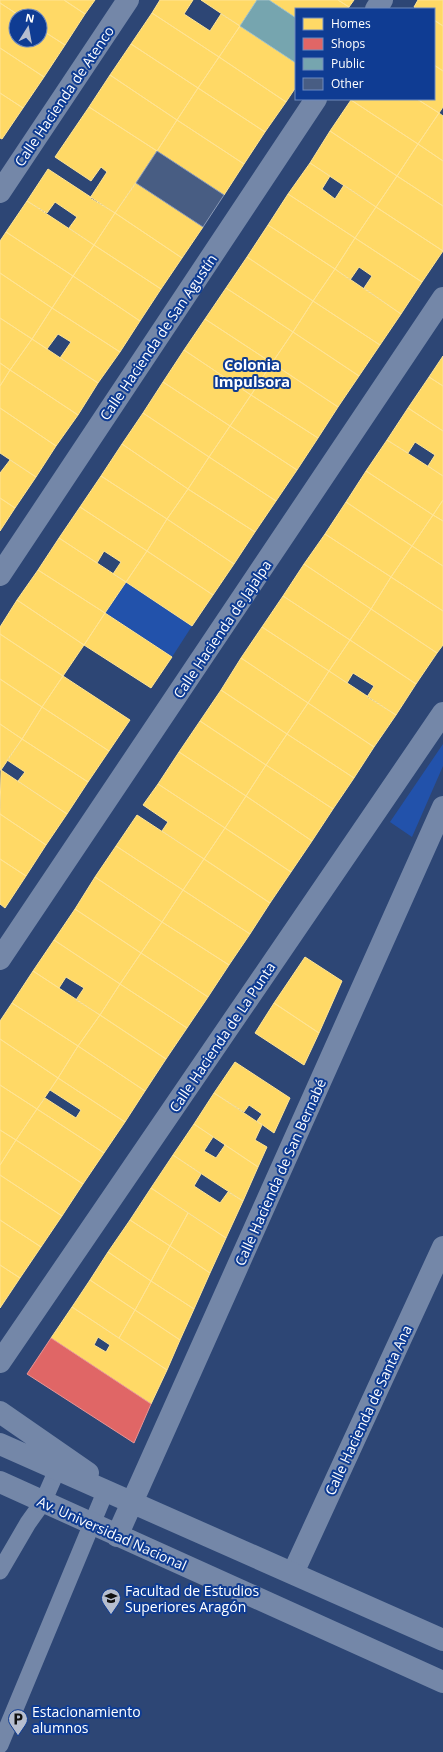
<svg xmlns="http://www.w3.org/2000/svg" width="443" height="1752" font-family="'Open Sans',sans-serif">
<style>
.green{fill:#2252ab}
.homes{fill:#ffd966;stroke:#ffe494;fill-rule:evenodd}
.shops{fill:#e06666;stroke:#e99494}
.public{fill:#76a5af;stroke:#9fc0c7}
.building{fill:#485d83;stroke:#8999b6}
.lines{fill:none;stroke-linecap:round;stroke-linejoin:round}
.service{stroke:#7487a8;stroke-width:17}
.minor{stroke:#7487a8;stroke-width:22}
.tertiary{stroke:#7487a8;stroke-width:22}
.labels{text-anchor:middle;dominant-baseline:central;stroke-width:4;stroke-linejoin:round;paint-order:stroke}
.street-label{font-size:14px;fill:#fff;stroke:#0f3c93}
.poi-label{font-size:14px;fill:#fff;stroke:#0f3c93;text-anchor:start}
.neighbourhood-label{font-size:15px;font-weight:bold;fill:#fff;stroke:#0f3c93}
</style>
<rect width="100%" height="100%" fill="#2d4675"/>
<!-- green -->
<path class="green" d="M126,582l66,44 -20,31 -67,-44z
M443,744v22l-31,71 -22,-15z"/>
<!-- homes -->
<path class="homes" d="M0,0h64l21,14 -20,31 -25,-16v-13h-20l-20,-13z
M64,0h31l-10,14z
M160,0h33l-9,14 26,17 11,-17 19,12 -21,31 -67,-44z
M201,0h56l-17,26z
M269,0h69l11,7 -1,2h-52v9z
M338,0h16l-5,7z
M418,0h25v26l-9,-6v-11h-17l-3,-2z
M0,3l20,13h-4v24h24v-11l25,16 -21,32 -44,-29z
M152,13l67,44 -21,31 -67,-44z
M434,20l9,6v45l-9,-6z
M240,26l56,37v24l-10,15 -67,-45z
M131,44l67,44 -21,32 -67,-45z
M0,48l44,29 -21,31 -23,-15z
M219,57l67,45 -21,30 -67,-44z
M434,65l9,6v36l-4,6 -22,-14h17z
M110,75l67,45 -20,31 -68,-44z
M198,88l67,44 -21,32 -67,-44z
M0,93l23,15 -21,31 -2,-1z
M352,99h65l22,14 -21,31 -67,-44z
M351,100l67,44 -21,32 -67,-45z
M89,107l68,44 -42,62 -25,-15 17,-26 -6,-5 -10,14 -36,-24z
M439,113l4,3v45l-25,-17z
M177,120l67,44 -20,31 -67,-44z
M330,131l67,45 -21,31 -66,-44z
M418,144l25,17v45l-46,-30z
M310,163l20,13 -8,13 13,10 9,-14 32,22 -21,31 -67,-44z
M48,169l67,44 -21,32 -25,-17 8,-11 -22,-15 -8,11 -20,-12z
M397,176l46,30v45l-67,-44z
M136,183l67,44 -21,31 -67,-45z
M288,194l67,44 -20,31 -67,-44z
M27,201l67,44 -21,31 -67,-44z
M376,207l67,44 -21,31 -67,-44z
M115,213l67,45 -21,31 -67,-44z
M268,225l67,44 -22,32 -66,-44z
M6,232l67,44 -21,32 -52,-35v-32z
M355,238l67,44 -21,32 -37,-26 8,-12 -13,-9 -9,13 -15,-11z
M94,245l67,44 -21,32 -67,-45z
M247,257l66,44 -20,31 -67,-44z
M335,269l66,45 -21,31 -67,-44z
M0,273l52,35 -20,31 -32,-21z
M73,276l67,45 -20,31 -68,-44z
M226,288l67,44 -21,31 -67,-44z
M313,301l67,44 -21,31 -66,-44z
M52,308l68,44 -22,31 -38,-25 11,-16 -13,-8 -11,15 -15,-10z
M0,318l32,21 -22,31 -10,-7z
M205,319l67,44 -21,32 -67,-45z
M293,332l66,44 -21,31 -66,-44z
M32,339l66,44 -20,32 -68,-45z
M184,350l67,45 -21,31 -67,-44z
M443,356v30l-14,-9z
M0,363l10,7 -10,16z
M272,363l66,44 -20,31 -67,-43z
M10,370l68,45 -22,31 -56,-38v-22z
M429,377l14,9v45l-35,-23z
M163,382l67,44 -21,31 -66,-44z
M251,395l67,43 -21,32 -67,-44z
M0,408l56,38 -20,31 -36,-24z
M408,408l35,23v45l-15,-10 7,-11 -20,-13 -7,11 -21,-13z
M143,413l66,44 -21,32 -66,-45z
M230,426l67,44 -21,31 -67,-44z
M387,440l56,36v24l-10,15 -67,-44z
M122,444l66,45 -21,30 -66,-43z
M209,457l67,44 -21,31 -67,-43z
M10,460l26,17 -21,31 -15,-10v-25z
M366,471l67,44 -21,31 -66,-44z
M101,476l66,43 -20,32 -67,-44z
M188,489l67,43 -21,32 -67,-45z
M0,498l15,10 -15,23z
M443,500v21l-10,-6z
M346,502l66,44 -21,31 -66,-43z
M80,507l67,44 -21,31 -13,-8 8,-12 -17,-11 -7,12 -38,-25z
M433,515l10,6v45l-31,-20z
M167,519l67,45 -21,31 -66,-44z
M325,534l66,43 -20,32 -67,-45z
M59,538l67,44 -21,31 -67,-43z
M412,546l31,20v45l-52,-34z
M147,551l66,44 -21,31 -66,-44z
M304,564l67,45 -21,31 -67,-44z
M38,570l67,43 -21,32 -67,-45z
M391,577l52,34v34l-6,8 -66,-44z
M283,596l67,44 -21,31 -67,-44z
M17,600l67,45 -21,31 -63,-42v-7z
M371,609l66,44 -21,31 -66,-44z
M105,613l67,44 -21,31 -67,-43z
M262,627l67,44 -21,32 -67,-45z
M0,634l63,42 -21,31 -42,-28z
M350,640l66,44 -20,31 -29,-18 7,-11 -21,-13 -6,10 -18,-12z
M241,658l67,45 -21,31 -66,-44z
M329,671l67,44 -22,32 -66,-44z
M63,676l67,44 -21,31 -67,-44z
M0,679l42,28 -20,32 -22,-15z
M221,690l66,44 -21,31 -66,-44z
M308,703l66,44 -20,31 -67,-44z
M42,707l67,44 -21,31 -66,-43z
M200,721l66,44 -20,31 -67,-44z
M0,724l22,15 -21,31h-1z
M287,734l67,44 -21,31 -67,-44z
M22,739l66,43 -21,32 -49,-33 7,-9 -18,-12z
M179,752l67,44 -21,32 -67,-44z
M266,765l67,44 -21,32 -66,-45z
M1,770l66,44 -21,31 -46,-31z
M158,784l67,44 -21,31 -42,-28 6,-9 -25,-17z
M246,796l66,45 -21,31 -66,-44z
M0,814l46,31 -20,31 -26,-17z
M137,815l67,44 -21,31 -67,-44z
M225,828l66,44 -21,31 -66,-44z
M116,846l67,44 -21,32 -67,-45z
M0,859l26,17 -21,32 -5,-4z
M204,859l66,44 -20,31 -67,-44z
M95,877l67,45 -21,31 -66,-44z
M183,890l67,44 -21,31 -67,-43z
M75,909l66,44 -21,31 -66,-44z
M162,922l67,43 -21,32 -67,-44z
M54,940l66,44 -20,31 -24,-15 8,-12 -18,-11 -7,11 -26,-17z
M141,953l67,44 -21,31 -67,-44z
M305,957l37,24 -23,52 -45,-30z
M33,971l67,44 -22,31 -66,-43z
M120,984l67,44 -21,31 -66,-44z
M12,1003l66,43 -20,32 -58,-39v-18z
M274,1003l45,30 -15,32 -49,-32z
M100,1015l66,44 -21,32 -67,-45z
M0,1039l58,39 -21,31 -37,-24z
M78,1046l67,45 -20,31 -67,-44z
M235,1062l55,36 -16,35 -17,-12 5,-7 -13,-9 -5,7 -30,-19z
M58,1078l67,44 -21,31 -67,-44 8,-11 31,20 5,-8 -31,-20z
M0,1085l37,24 -21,31 -16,-10z
M214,1093l48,32 -7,15 12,7 -9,20 -64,-43z
M37,1109l67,44 -21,31 -67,-44z
M194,1124l19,13 -9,14 12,7 9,-13 33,22 -15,34 -70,-46z
M0,1130l16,10 -16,25z
M16,1140l67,44 -21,32 -62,-41v-10z
M173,1155l28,19 -7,12 26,17 8,-11 15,9 -17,37 -75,-50z
M0,1175l62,41 -21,31 -41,-27z
M151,1188l37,25 -18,33 -40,-26z
M188,1213l38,25 -16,35 -40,-27z
M0,1220l41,27 -21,31 -20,-13z
M130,1220l40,26 -19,35 -43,-29z
M170,1246l40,27 -16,36 -43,-28z
M108,1252l43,29 -16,29 -45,-30z
M0,1265l20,13 -20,30z
M90,1280l45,30 -16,28 -47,-31z
M151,1281l43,28 -14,31 -45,-30z
M72,1307l95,63 -16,34 -100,-66zM98,1337l12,8 -4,7 -12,-7z
M135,1310l45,30 -13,30 -48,-32z"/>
<!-- shops -->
<path class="shops" d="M51,1338l100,66 -17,39 -107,-69z"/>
<!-- public -->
<path class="public" d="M257,0h12l27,18v45l-56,-37z"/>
<!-- building -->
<path class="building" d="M157,151l67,44 -21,32 -67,-44z"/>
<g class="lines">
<!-- service -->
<path class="service" d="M0,1571l28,-48 15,-21 14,-32
M0,1745l106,-255"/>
<!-- minor -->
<path class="minor" d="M376,9l6,-9
M0,192l128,-192
M0,575l316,-476
M0,959l443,-661
M0,1362l443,-649
M293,1573l150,-326"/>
<!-- tertiary -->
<path class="tertiary" d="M0,1412l88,61
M0,1444l443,196
M0,1482l443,200
M117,1536l326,-729"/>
</g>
<!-- icons -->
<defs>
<g id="school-pin" transform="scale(1)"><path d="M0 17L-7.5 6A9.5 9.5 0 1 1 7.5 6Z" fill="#b6becf" stroke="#0f3c93"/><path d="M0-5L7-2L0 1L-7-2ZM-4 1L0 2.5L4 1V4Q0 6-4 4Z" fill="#111"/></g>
<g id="parking-pin" transform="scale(1)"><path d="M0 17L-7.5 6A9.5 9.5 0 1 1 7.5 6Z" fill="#b6becf" stroke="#0f3c93"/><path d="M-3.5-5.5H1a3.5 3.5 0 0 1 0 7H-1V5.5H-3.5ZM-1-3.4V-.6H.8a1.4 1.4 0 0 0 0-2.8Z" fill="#111"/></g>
</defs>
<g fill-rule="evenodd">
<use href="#school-pin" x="111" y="1598"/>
<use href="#parking-pin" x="18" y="1719"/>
</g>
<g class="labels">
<!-- street labels -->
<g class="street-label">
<text transform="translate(64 96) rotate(-56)">Calle Hacienda de Atenco</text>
<text transform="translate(158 337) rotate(-56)">Calle Hacienda de San Agustín</text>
<text transform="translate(222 629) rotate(-56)">Calle Hacienda de Jajalpa</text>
<text transform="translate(222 1037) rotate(-56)">Calle Hacienda de La Punta</text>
<text transform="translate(280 1172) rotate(-66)">Calle Hacienda de San Bernabé</text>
<text transform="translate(368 1410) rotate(-65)">Calle Hacienda de Santa Ana</text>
<text transform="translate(112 1533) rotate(24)">Av. Universidad Nacional</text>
</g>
<!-- poi labels -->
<g class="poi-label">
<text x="125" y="1590">Facultad de Estudios<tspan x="125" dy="16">Superiores Aragón</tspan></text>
<text x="32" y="1711">Estacionamiento<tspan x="32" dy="16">alumnos</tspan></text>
</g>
<!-- neighbourhood labels -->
<g class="neighbourhood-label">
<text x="252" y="364">Colonia<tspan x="252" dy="17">Impulsora</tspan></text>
</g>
</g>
<!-- legend -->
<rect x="295" y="8" width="140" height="92" fill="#0f3c93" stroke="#6f8abe"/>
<rect x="303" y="18" width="20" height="12" fill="#ffd966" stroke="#6f8abe"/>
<text x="331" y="28" font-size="12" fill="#ffffff">Homes</text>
<rect x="303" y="38" width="20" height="12" fill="#e06666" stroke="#6f8abe"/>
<text x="331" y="48" font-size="12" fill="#ffffff">Shops</text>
<rect x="303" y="58" width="20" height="12" fill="#76a5af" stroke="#6f8abe"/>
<text x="331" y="68" font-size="12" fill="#ffffff">Public</text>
<rect x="303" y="78" width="20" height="12" fill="#485d83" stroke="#6f8abe"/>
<text x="331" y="88" font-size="12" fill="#ffffff">Other</text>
<!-- north arrow -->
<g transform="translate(28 28) rotate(11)"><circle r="19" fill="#0f3c93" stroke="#6f8abe"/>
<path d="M0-3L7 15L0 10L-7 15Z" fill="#b6becf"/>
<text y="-6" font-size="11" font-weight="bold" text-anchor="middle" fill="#ffffff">N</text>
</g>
</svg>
